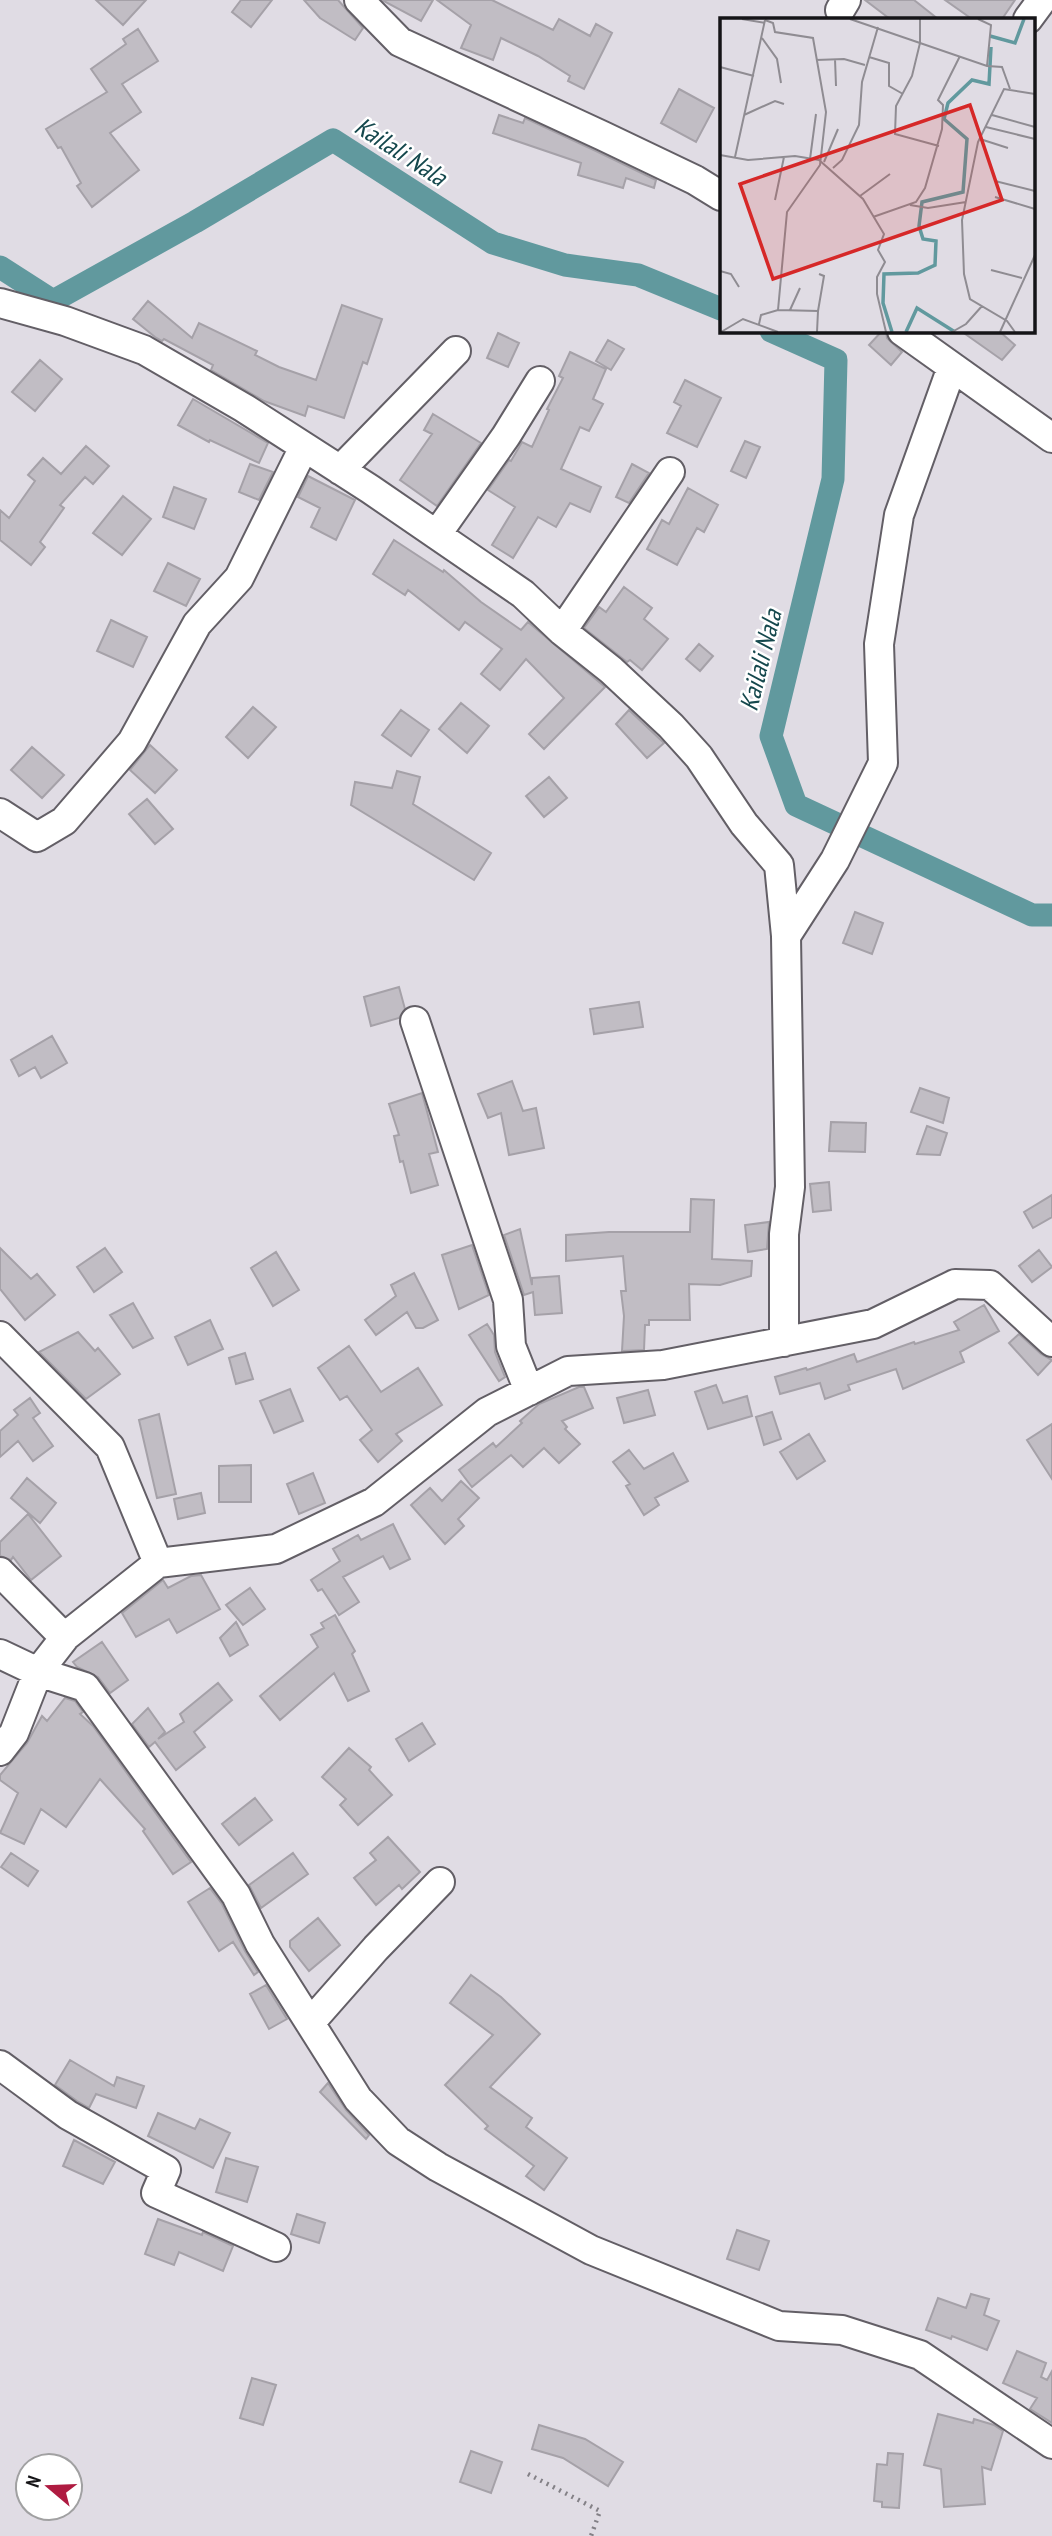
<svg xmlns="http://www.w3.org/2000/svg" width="1052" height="2536" font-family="'PT Sans Narrow',sans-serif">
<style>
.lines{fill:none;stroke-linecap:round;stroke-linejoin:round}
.canal{stroke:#61999e;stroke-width:23}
.building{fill:#c1bdc4;stroke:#a5a1a8;stroke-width:2}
.minor-casing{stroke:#635f66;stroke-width:32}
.path{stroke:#838086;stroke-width:4.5;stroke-dasharray:2 5;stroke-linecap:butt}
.minor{stroke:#fff;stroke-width:28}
.labels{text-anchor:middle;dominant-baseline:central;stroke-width:5;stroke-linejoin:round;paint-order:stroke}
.water-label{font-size:26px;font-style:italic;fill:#15484d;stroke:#fff}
.inset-river{fill:none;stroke:#61999e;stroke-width:3.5}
.inset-road{fill:none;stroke:#8f8c92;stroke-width:2}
.view{fill:#d62828;fill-opacity:0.15;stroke:#d62828;stroke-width:3.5}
.inset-edge{fill:none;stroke:#151417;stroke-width:3.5}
</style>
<rect width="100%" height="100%" fill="#e0dce4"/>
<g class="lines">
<!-- canal -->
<path class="canal" d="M0,267l53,34 142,-79 138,-82 160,103 72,22 73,10 83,34
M771,331l65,29 -3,119 -62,257 25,69 236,110h20"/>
</g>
<!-- building -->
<path class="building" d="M96,0h50l-23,25z
M241,0h31l-21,27 -19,-15z
M304,0h34l25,28 -8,12 -35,-22z
M382,0h51l-12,21z
M437,0h55l61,30 6,-11 31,17 6,-12 16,9 -28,56 -16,-8 2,-5 -32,-20 -37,-18 -8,22 -32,-12 10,-23z
M865,0h49l24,19h-48z
M945,0h70l-13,19h-30z
M138,29l20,32 -36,23 19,28 -31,21 29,37 -47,37 -15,-21 4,-3 -20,-36 -3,1 -12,-19 61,-37 -16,-23 35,-25 -3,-5z
M679,89l35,19 -18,34 -35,-19z
M499,115l24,8 2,-5 71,33 60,29 -2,8 -28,-10 -3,10 -45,-13 3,-12 -88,-30z
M148,301l44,37 7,-15 58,28 -2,4 24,12 37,13 26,-75 40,14 -15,45 -4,-2 -19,56 -36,-12 -3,10 -41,-15 -53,-31 2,-5 -49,-26 -2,2 -7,-4 -22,-18z
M882,331h4l1,7 15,14 -11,13 -22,-20z
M961,331h38l16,14 -13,15z
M498,333l21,10 -11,24 -21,-9z
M608,340l16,9 -13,21 -15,-9z
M570,352l36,17 -13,30 10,5 -14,27 -9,-4 -19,42 40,18 -11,25 -20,-9 -14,24 -18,-10 -25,41 -21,-13 23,-38 -27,-17 21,-30 2,1 11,-19 10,5 17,-37 -2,-1 16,-31 -4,-2z
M40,360l22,19 -27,32 -23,-19z
M685,380l36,18 -24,49 -30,-14 14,-27 -7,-4z
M193,399l75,44 -9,20 -49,-23 -1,2 -31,-17z
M433,414l48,29 -44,63 -37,-26 32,-46 -8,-4z
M745,441l15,6 -14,31 -15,-7z
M86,446l23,20 -16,18 -8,-7 -25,28 4,3 -24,34 5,5 -14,18 -31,-25v-30l9,8 26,-37 -7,-6 15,-17 18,16z
M250,464l23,8 -14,28 -20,-8z
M632,464l17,9 -20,30 -13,-6z
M308,476l47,24 -19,40 -25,-13 9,-19 -22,-11z
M174,487l32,12 -12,30 -31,-12z
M688,488l30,17 -14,27 -7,-4 -20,37 -30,-16 15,-29 7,4z
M123,496l28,23 -29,36 -29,-22z
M394,540l49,32 1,-2 37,32 40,28 7,-8 77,65 -61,62 -15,-15 35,-36 -38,-39 -26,31 -19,-16 21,-25 -37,-27 -6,8 -51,-40 -3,5 -32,-21z
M168,563l32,16 -14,27 -32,-15z
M624,587l28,21 -8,11 24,20 -26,31 -12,-10 -3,2 -43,-34 15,-21 7,5z
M111,620l36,17 -14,30 -36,-16z
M699,644l14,12 -13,15 -14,-12z
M461,703l28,23 -22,27 -28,-24z
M253,707l23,20 -28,31 -22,-21z
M401,710l28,20 -18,26 -29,-21z
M629,710l35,33 -17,15 -31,-34z
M150,745l27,25 -22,23 -25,-23z
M32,747l32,28 -22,23 -31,-28z
M397,771l23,6 -7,27 78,49 -17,27 -123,-75 4,-23 37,6z
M549,777l18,21 -23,19 -18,-21z
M147,799l26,30 -18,15 -26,-30z
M855,912l28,11 -11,31 -29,-11z
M399,987l6,22 -6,9 -28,8 -7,-29z
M639,1002l4,25 -49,7 -4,-25z
M52,1036l15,27 -26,15 -6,-11 -16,9 -8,-16z
M512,1081l11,30 13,-3 8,40 -35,7 -8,-42 -13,5 -10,-24z
M920,1088l29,10 -6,25 -32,-11z
M422,1093l16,59 -9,2 9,31 -27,8 -8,-32 -3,1 -6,-26 5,-1 -10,-31z
M831,1122l35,1 -1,29 -36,-1z
M927,1126l20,7 -7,22 -23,-1z
M829,1182l2,28 -18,2 -3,-28z
M1052,1195v22l-19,11 -9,-16z
M691,1199l23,1 -2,59 40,2 -1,15 -31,9 -31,-1 1,36h-41v5h-4l-1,25 -22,1 2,-35 -3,-25h5l-3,-35 -57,5v-26l43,-3h81z
M769,1222l-2,27 -19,3 -3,-27z
M520,1229l12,56v-7l27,-2 3,37 -27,2 -2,-23 -9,3 -20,-60z
M472,1245l17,50 -30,14 -17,-54z
M0,1248l31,31 6,-5 18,21 -30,25 -25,-31z
M105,1248l17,24 -28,20 -17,-25z
M1039,1250l13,17 -20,15 -13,-16z
M276,1252l23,38 -26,16 -22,-38z
M414,1273l24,47 -15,8h-7l-9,-16 -31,23 -11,-15 31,-24 -5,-11z
M133,1303l20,35 -20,10 -23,-33z
M984,1305l15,26 -39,21 4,10 -61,27 -7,-20 -48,16 2,5 -25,9 -5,-16 -40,11 -5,-17 31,-9 1,2 47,-16 3,8 57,-20 1,2 44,-14 -5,-8z
M210,1320l13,29 -35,16 -13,-28z
M487,1324l7,11 1,17 10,25 -6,4 -30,-46z
M78,1332l17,19 3,-3 22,26 -34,25 -47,-47z
M1019,1334l22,20 11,6 -14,15 -29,-32z
M349,1346l32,46 37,-24 24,37 -46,29 6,7 -24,21 -18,-22 12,-10 -25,-34 -7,4 -22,-32z
M245,1353l8,26 -17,5 -7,-26z
M716,1385l7,18 24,-7 5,20 -44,13 -13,-37z
M579,1387h5l9,21 -31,13 5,6 -2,2 15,15 -21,19 -15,-15 -21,19 -12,-12 -39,32 -13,-17 34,-27 3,4 26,-24 -2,-2 19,-17z
M290,1389l13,32 -29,12 -14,-32z
M648,1390l7,25 -31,8 -7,-25z
M30,1398l10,15 -7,5 20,28 -20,15 -15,-20 -18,16v-26l18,-16 -4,-5z
M772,1412l9,27 -17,6 -8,-28z
M159,1414l17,80 -19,4 -18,-78z
M1052,1424v55l-25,-39z
M809,1434l16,27 -28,18 -17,-27z
M629,1450l15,19 29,-16 15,28 -33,17 4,7 -15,10 -18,-29 4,-2 -17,-22z
M251,1465v37h-32v-36z
M313,1473l12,30 -26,11 -12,-30z
M27,1478l29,25 -16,20 -29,-25z
M461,1481l18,17 -21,21 6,7 -19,18 -34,-39 19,-17 12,13z
M201,1493l4,20 -27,6 -4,-20z
M28,1514l33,42 -30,24 -18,-23 -2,3 -11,-4v-14z
M393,1524l17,35 -20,10 -7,-13 -40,21 16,25 -20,13 -17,-26 -4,2 -7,-11 29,-19 -7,-12 25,-14 3,5z
M201,1575l19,34 -43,24 -8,-14 -33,18 -14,-24 41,-33 5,8 23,-12z
M250,1588l15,21 -22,16 -17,-20z
M335,1615l20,36 -3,3 17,37 -21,10 -14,-28 -54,47 -20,-24 58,-49 -7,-12 13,-7 -3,-5z
M236,1622l12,23 -18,11 -10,-18z
M102,1642l26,38 -18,13 -12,-16 -21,-10 -4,-5z
M218,1683l14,17 -38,32 11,15 -29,23 -21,-28 -6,5 -17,-23 16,-16 17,24 -7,7 26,-17 -4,-8z
M65,1698l10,3 8,11 -3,2 13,12 98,136 -18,12 -30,-43 2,-2 -45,-50 -34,48 -25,-18 -17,35 -24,-11 18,-40 -18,-13v-5l27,-32 15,-27 5,5z
M422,1723l13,21 -26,17 -13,-22z
M349,1748l22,19 -2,3 23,25 -34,30 -18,-20 6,-6 -24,-22z
M255,1798l17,22 -33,25 -17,-21z
M388,1837l32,35 -18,17 -3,-4 -23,20 -22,-27 22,-18 -6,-7z
M11,1853l27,18 -10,15 -27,-19z
M293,1853l15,21 -47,34 -12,-23z
M210,1888l12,16 23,47 13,21 -4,3 -21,-33 -14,9 -31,-49z
M318,1918l22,27 -31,26 -19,-24v-6z
M471,1975l30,22 39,37 -50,53 42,31 -6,9 41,31 -23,32 -18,-14 8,-10 -49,-37 3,-3 -43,-41 48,-50 -43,-32z
M266,1985l21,34 -18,10 -19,-35z
M70,2060l44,26 3,-9 27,9 -8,22 -40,-14 -7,14 -12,-7 -22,-16z
M328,2083l18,27 23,25 -3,4 -46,-47z
M158,2113l37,16 5,-10 30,14 -17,35 -65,-32z
M74,2140l41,22 -12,22 -40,-18z
M226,2158l32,9 -11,35 -31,-10z
M297,2214l28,9 -6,20 -28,-9z
M158,2219l44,16 1,-3 30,14 -10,25 -44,-19 -5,13 -29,-11z
M737,2230l32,11 -10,29 -32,-11z
M971,2294l18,5 -5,16 15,6 -12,29 -35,-14 -1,3 -25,-9 12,-32 28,10z
M1017,2351l29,12 -5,14 6,3 5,-9v52l-22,-14 7,-11 -34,-15z
M252,2378l24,7 -13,40 -23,-7z
M938,2414l35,9 1,-4 20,6 9,6 -12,39 -9,-3 3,37 -41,3 -3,-38 -17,-4z
M539,2425l46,14 38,23 -15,24 -45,-28 -31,-9z
M471,2451l31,11 -11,31 -31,-11z
M888,2453l15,1 -4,54 -17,-1v-5l-8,-1 3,-37 10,1z"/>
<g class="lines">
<!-- minor casing -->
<g class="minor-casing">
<path id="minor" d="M359,0l41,42 203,94 92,44 26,16
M840,10l6,-10
M1028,19l14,-19
M0,303l65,18 79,29 100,58 126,81 153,105 39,37 49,39 60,56 28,31 45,67 35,41 7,71 4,251 -6,47v108
M902,331l150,107
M340,470l116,-119
M437,534l69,-98 34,-55
M562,631l108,-159
M0,813l37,24 27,-16 68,-79 65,-118 42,-46 65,-131
M786,936l49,-76 48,-97 -4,-119 20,-129 53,-148
M415,1021l93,279 3,46 18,45
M0,1336l110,111 48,116
M0,1572l61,62 5,2
M0,1654l38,18 47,15 151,208 24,49 98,155 40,42 40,26 153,83 188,76 63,4 78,25 132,89
M0,1751l14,-18 24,-61 28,-36 92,-73 118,-14 98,-47 113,-90 81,-41 95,-6 210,-41 82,-40 35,1 62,57
M310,2023l66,-75 64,-66
M0,2065l68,50 98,55 -10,23 120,54"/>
</g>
<!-- path -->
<path class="path" d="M528,2474l72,37 -9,25"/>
<!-- minor -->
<use href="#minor" class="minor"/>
</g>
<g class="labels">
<!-- water labels -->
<g class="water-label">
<text transform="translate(401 151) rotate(33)">Kailali Nala</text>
<text transform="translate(760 660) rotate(-76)">Kailali Nala</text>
</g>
</g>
<!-- overview -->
<g transform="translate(720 18)">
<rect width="315" height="315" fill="#e0dce4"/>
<path class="inset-river" d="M270,18l25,7 9,-24M172,314l-9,-29 1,-29 34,-1 17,-8 1,-24 -13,-2 -4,-13 3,-24 41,-10 4,-53 -23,-20 4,-16 24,-23 17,4 2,-37M186,314l11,-24 38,24"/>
<path class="inset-road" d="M22,1l23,4M130,1l137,47 15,1 8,22M200,1v24l-8,33 -16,30 -1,28 44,12M258,1l13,6 -4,41M45,2l8,3 2,9 38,6 13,74 -6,53 -33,47 -9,98M42,20l15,21 4,24M149,39l20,6v23l14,8M115,41l1,27M96,42l28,-1 21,6M0,49l34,9M24,97l31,-14 9,3M272,97l43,12M266,109l49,12M260,121l28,9M0,137l28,5 47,-4 24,4 44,39 21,35 -6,16 7,12 -8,15v17l9,38M15,139l30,-137M90,141l6,-45M104,144l14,-33M113,150l9,-8 17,-35 3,-43 16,-55M275,163l40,10M140,178l30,-22M275,179l40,12M55,182l9,-43M190,187l18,3 38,-6M153,199l43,-15 9,-14 17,-59 1,-24 -5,-5 22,-44M271,252l31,8M0,253l11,3 8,13M70,292l10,-22M98,293l6,-35 -5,-2M39,306l2,-9 17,-5 40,1 -1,21M1,314l22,-13 35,13M232,314l14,-8 16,-18M280,314l35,-77M295,314l-8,-11 -37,-22 -6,-25 -2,-54 16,-78 26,-53 31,5"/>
<path class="view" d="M250,87l32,95 -229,79 -33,-95z"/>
<rect width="315" height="315" class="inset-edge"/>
</g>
<!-- north arrow -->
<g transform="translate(49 2487) rotate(289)"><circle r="33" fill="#ffffff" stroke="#a1a1a2" stroke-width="2"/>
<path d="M0-5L12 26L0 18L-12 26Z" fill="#af1b41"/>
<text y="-10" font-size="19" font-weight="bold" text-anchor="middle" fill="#151417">N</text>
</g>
</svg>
